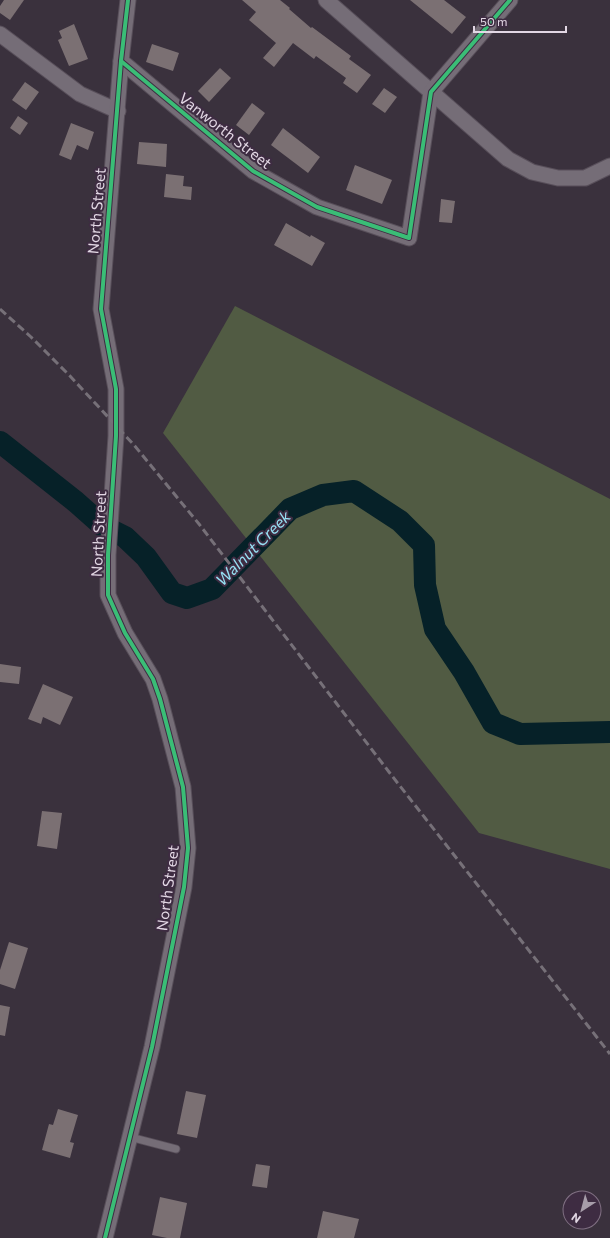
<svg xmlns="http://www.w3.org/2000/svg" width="610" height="1238" font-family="Commissioner,sans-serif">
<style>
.forest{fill:#515b43}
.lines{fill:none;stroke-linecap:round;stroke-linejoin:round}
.river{stroke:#062128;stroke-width:22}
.building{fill:#7b7073}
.service-casing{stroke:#584f5a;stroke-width:9}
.minor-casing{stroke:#584f5a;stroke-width:17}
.service{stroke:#756d77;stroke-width:7}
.minor{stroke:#756d77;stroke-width:15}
.rail{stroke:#767078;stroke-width:3;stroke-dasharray:8 4;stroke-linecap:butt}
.cycleway-casing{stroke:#3e2c42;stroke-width:6}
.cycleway{stroke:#3abd76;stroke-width:4}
.labels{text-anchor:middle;stroke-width:4;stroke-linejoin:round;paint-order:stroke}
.street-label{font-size:15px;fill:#e2d7e4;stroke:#3e2c42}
.water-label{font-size:16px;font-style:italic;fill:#96e0f3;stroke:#3e2c42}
</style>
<rect width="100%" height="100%" fill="#3a313d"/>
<path class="forest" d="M 235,306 L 610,499 L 610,869 L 479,833 L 163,433 Z"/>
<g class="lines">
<path class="river" d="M 0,442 L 76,502 L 103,526 L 125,537 L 146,557 L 172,593 L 187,598 L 212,589 L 290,509 L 323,495 L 354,491 L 400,521 L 424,545 L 425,585 L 435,629 L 464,672 L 493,723 L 520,734 L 610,732"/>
</g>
<g class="building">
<path d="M 4,0 L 24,0 L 10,20 L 0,13 L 0,6 Z"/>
<path d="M 242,0 L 280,0 L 290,8 L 289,9 L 311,28 L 312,27 L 351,56 L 349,59 L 371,75 L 357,93 L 343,83 L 346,78 L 316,56 L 314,59 L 293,43 L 274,67 L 263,58 L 276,43 L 249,20 L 256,12 Z"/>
<path d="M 410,0 L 444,0 L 466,17 L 452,34 Z"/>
<path d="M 74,24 L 88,59 L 69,66 L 58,40 L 62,38 L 59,31 Z"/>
<path d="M 152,44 L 179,53 L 173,71 L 146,62 Z"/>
<path d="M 220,68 L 231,78 L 209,102 L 198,91 Z"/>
<path d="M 25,82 L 39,92 L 26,110 L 12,100 Z"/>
<path d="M 384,88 L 397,97 L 385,113 L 372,104 Z"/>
<path d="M 252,103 L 265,113 L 249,135 L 236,125 Z"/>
<path d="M 18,116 L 28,123 L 20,135 L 10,128 Z"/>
<path d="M 71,123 L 94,132 L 88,150 L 77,145 L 71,160 L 59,155 Z"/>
<path d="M 283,128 L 320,157 L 308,173 L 271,145 Z"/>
<path d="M 139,142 L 167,144 L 166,167 L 137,164 Z"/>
<path d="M 355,165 L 392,180 L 382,204 L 346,190 Z"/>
<path d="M 166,174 L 184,176 L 183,186 L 192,187 L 191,200 L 164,197 Z"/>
<path d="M 441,199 L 455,201 L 452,223 L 439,222 Z"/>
<path d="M 286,223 L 310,237 L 311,235 L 325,243 L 312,266 L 274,245 Z"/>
<path d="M 0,664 L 21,667 L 19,684 L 0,682 Z"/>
<path d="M 43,684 L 73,697 L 60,725 L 43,717 L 41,724 L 28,719 Z"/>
<path d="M 42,811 L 62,813 L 57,849 L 37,846 Z"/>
<path d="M 9,942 L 28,948 L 15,989 L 0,984 L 0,970 Z"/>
<path d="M 0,1005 L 10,1007 L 5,1036 L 0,1035 Z"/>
<path d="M 186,1091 L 206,1095 L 197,1138 L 177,1134 Z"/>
<path d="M 58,1109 L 78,1115 L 70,1142 L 74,1143 L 70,1158 L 42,1150 L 49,1124 L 53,1125 Z"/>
<path d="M 256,1164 L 270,1166 L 267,1188 L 252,1186 Z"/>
<path d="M 160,1197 L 187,1203 L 180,1238 L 167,1238 L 152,1235 Z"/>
<path d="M 323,1211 L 359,1219 L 354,1238 L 317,1238 Z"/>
</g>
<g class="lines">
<g class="service-casing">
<path id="service" d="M 130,1137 L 176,1149"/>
</g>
<g class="minor-casing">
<g id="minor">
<path d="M 326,0 L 508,159 L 532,172 L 558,178 L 585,178 L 610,166"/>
<path d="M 0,34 L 80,94 L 118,111"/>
<path d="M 121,61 L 253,171 L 317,207 L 409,238 L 431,92 L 510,0"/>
<path d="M 105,1238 L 152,1047 L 184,887 L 188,848 L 183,787 L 160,699 L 153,679 L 125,633 L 108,595 L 108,555 L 116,436 L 116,389 L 101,309 L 121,61 L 128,0"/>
</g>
</g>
<use href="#service" class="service"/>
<use href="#minor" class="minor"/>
<path class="rail" d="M 0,309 L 31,337 L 70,376 L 134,445 L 199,524 L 389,772 L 610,1054"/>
<g class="cycleway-casing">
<g id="cycleway">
<path d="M 121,61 L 253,171 L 317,207 L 409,238 L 431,92 L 510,0"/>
<path d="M 105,1238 L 152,1047 L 184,887 L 188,848 L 183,787 L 160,699 L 153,679 L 125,633 L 108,595 L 108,555 L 116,436 L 116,389 L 101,309 L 121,61 L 128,0"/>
</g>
</g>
<use href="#cycleway" class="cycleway"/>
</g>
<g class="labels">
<g class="street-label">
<text transform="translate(225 131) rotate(38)" y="5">Vanworth Street</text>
<text transform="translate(97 211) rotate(-85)" y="5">North Street</text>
<text transform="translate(99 534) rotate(-87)" y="5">North Street</text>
<text transform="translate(168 888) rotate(-82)" y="5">North Street</text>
</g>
<g class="water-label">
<text transform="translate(253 548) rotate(-45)" y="6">Walnut Creek</text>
</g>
</g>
<g transform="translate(582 1210) rotate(216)"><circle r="19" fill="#3e2c42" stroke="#807083"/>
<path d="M0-3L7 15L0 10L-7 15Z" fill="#a79daa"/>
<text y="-6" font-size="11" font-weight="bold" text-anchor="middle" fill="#e2d7e4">N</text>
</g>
<path d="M474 26v6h92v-6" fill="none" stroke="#e2d7e4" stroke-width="2"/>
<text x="480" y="26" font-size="12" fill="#e2d7e4" stroke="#3e2c42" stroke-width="3" paint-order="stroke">50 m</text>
</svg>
